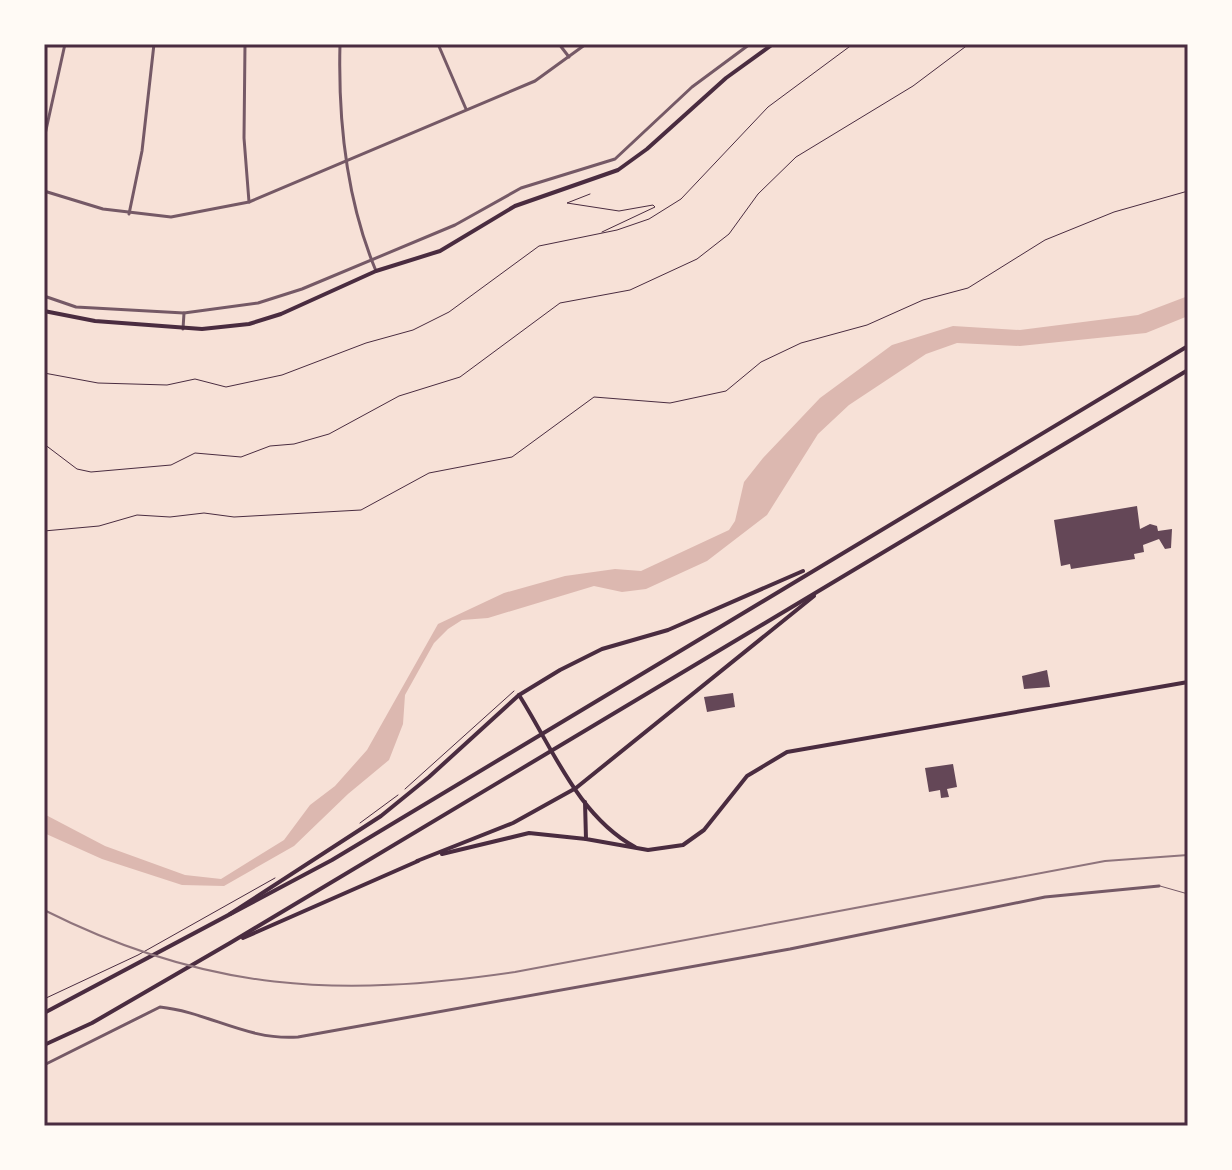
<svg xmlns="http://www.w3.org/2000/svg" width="1232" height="1170" font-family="'Playfair Display',serif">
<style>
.water{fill:#dcb8b0}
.building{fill:#644757}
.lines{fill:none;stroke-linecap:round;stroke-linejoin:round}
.path{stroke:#4a2c40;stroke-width:1}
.service{stroke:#755966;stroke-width:1}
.minor{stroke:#755966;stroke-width:3}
.secondary{stroke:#4a2c40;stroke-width:4}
.trunk{stroke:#4a2c40;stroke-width:4}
.rail{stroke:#8f747c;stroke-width:2}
.neatline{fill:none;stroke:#4a2c40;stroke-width:3}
</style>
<rect width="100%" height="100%" fill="#f7e1d7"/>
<path class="water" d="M 1188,296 L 1188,316 L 1146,333 L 1020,346 L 957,343 L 926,354 L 849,405 L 818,434 L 767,515 L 707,561 L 646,589 L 622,592 L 594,586 L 488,618 L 462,620 L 448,629 L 434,643 L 405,695 L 403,724 L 389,760 L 348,794 L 294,846 L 224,886 L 182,885 L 102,859 L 44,833 L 44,814 L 105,846 L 185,875 L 221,879 L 284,840 L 310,805 L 335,786 L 367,750 L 438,624 L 504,593 L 565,576 L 615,569 L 641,571 L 729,530 L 735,521 L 744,482 L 763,458 L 820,398 L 892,345 L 953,326 L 1020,330 L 1138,315 Z"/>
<g class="building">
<path d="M 1137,506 L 1140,529 L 1150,524 L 1157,526 L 1158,531 L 1172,529 L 1171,548 L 1165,549 L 1159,539 L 1143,545 L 1144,552 L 1134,554 L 1135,559 L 1071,569 L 1070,564 L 1061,566 L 1054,520 Z"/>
<path d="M 1047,670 L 1050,687 L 1024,689 L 1022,676 Z"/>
<path d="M 733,693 L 735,707 L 707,712 L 704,697 Z"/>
<path d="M 953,764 L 957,787 L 947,789 L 949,797 L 941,798 L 940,790 L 929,792 L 925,768 Z"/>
</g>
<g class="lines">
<g class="path">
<path d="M 590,194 L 567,203 L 619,211 L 653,205 L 655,207 L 602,232"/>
<path d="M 44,373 L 98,383 L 167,385 L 195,379 L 226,387 L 282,375 L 366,343 L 413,330 L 449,312 L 539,246 L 617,230 L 649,219 L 681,199 L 768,107 L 853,44"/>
<path d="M 44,444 L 77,469 L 91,472 L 171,465 L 195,453 L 241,457 L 270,446 L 294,444 L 329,434 L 399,396 L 460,377 L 560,303 L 630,290 L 697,259 L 729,234 L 758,194 L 796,157 L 913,86 L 969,44"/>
<path d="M 44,531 L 99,526 L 137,515 L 170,517 L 204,513 L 234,517 L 361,510 L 429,473 L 512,457 L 594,397 L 670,403 L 726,391 L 761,362 L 801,343 L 867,325 L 923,300 L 968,288 L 1045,240 L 1114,212 L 1188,191"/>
<path d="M 405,789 L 514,691"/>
<path d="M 360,823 L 398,795"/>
<path d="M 44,999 L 138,955 L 275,878"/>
</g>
<path class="service" d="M 1160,886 L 1188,894"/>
<g class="minor">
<path d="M 245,44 L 244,138 L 249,202"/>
<path d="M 340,44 C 338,121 346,199 376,271"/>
<path d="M 438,44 L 466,109"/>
<path d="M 559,44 L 569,57"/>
<path d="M 44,139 L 65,44"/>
<path d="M 44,191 L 103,209 L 171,217 L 249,202 L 535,81 L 586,44"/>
<path d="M 129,214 L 142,151 L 154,44"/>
<path d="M 44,296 L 76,307 L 184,313 L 258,303 L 302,289 L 455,225 L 521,188 L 615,159 L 692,87 L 750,44"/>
<path d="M 183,329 L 184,313"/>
<path d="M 44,1065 L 160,1007 C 208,1012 248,1041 298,1037 L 790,949 L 1045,897 L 1159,886"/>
</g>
<g class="secondary">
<path d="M 44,311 L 95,321 L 202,329 L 249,324 L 281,314 L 376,271 L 440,251 L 515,206 L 618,170 L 647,149 L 726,78 L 773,44"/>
<path d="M 519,695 C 552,747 578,816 635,847"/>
<path d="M 585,802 L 586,839 L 648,850 L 683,845 L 704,830 L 747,776 L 787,752 L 1188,682"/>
</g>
<g class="trunk">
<path d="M 442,854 L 529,833 L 586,839"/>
<path d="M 417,861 L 513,823 L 576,788 L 814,596"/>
<path d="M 230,914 L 381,816 L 429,777 L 519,695 L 560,670 L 602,649 L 668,630 L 803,571"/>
<path d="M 243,938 L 418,861"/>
<path d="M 44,1013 L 332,860 L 1188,346"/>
<path d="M 44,1045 L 92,1023 L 230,943 L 1188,370"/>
</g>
<path class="rail" d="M 44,910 C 207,992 338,998 515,972 L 1105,861 L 1188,855"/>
</g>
<rect width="1232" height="1170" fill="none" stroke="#fffaf5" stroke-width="92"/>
<rect x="46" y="46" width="1140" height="1078" class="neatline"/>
</svg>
